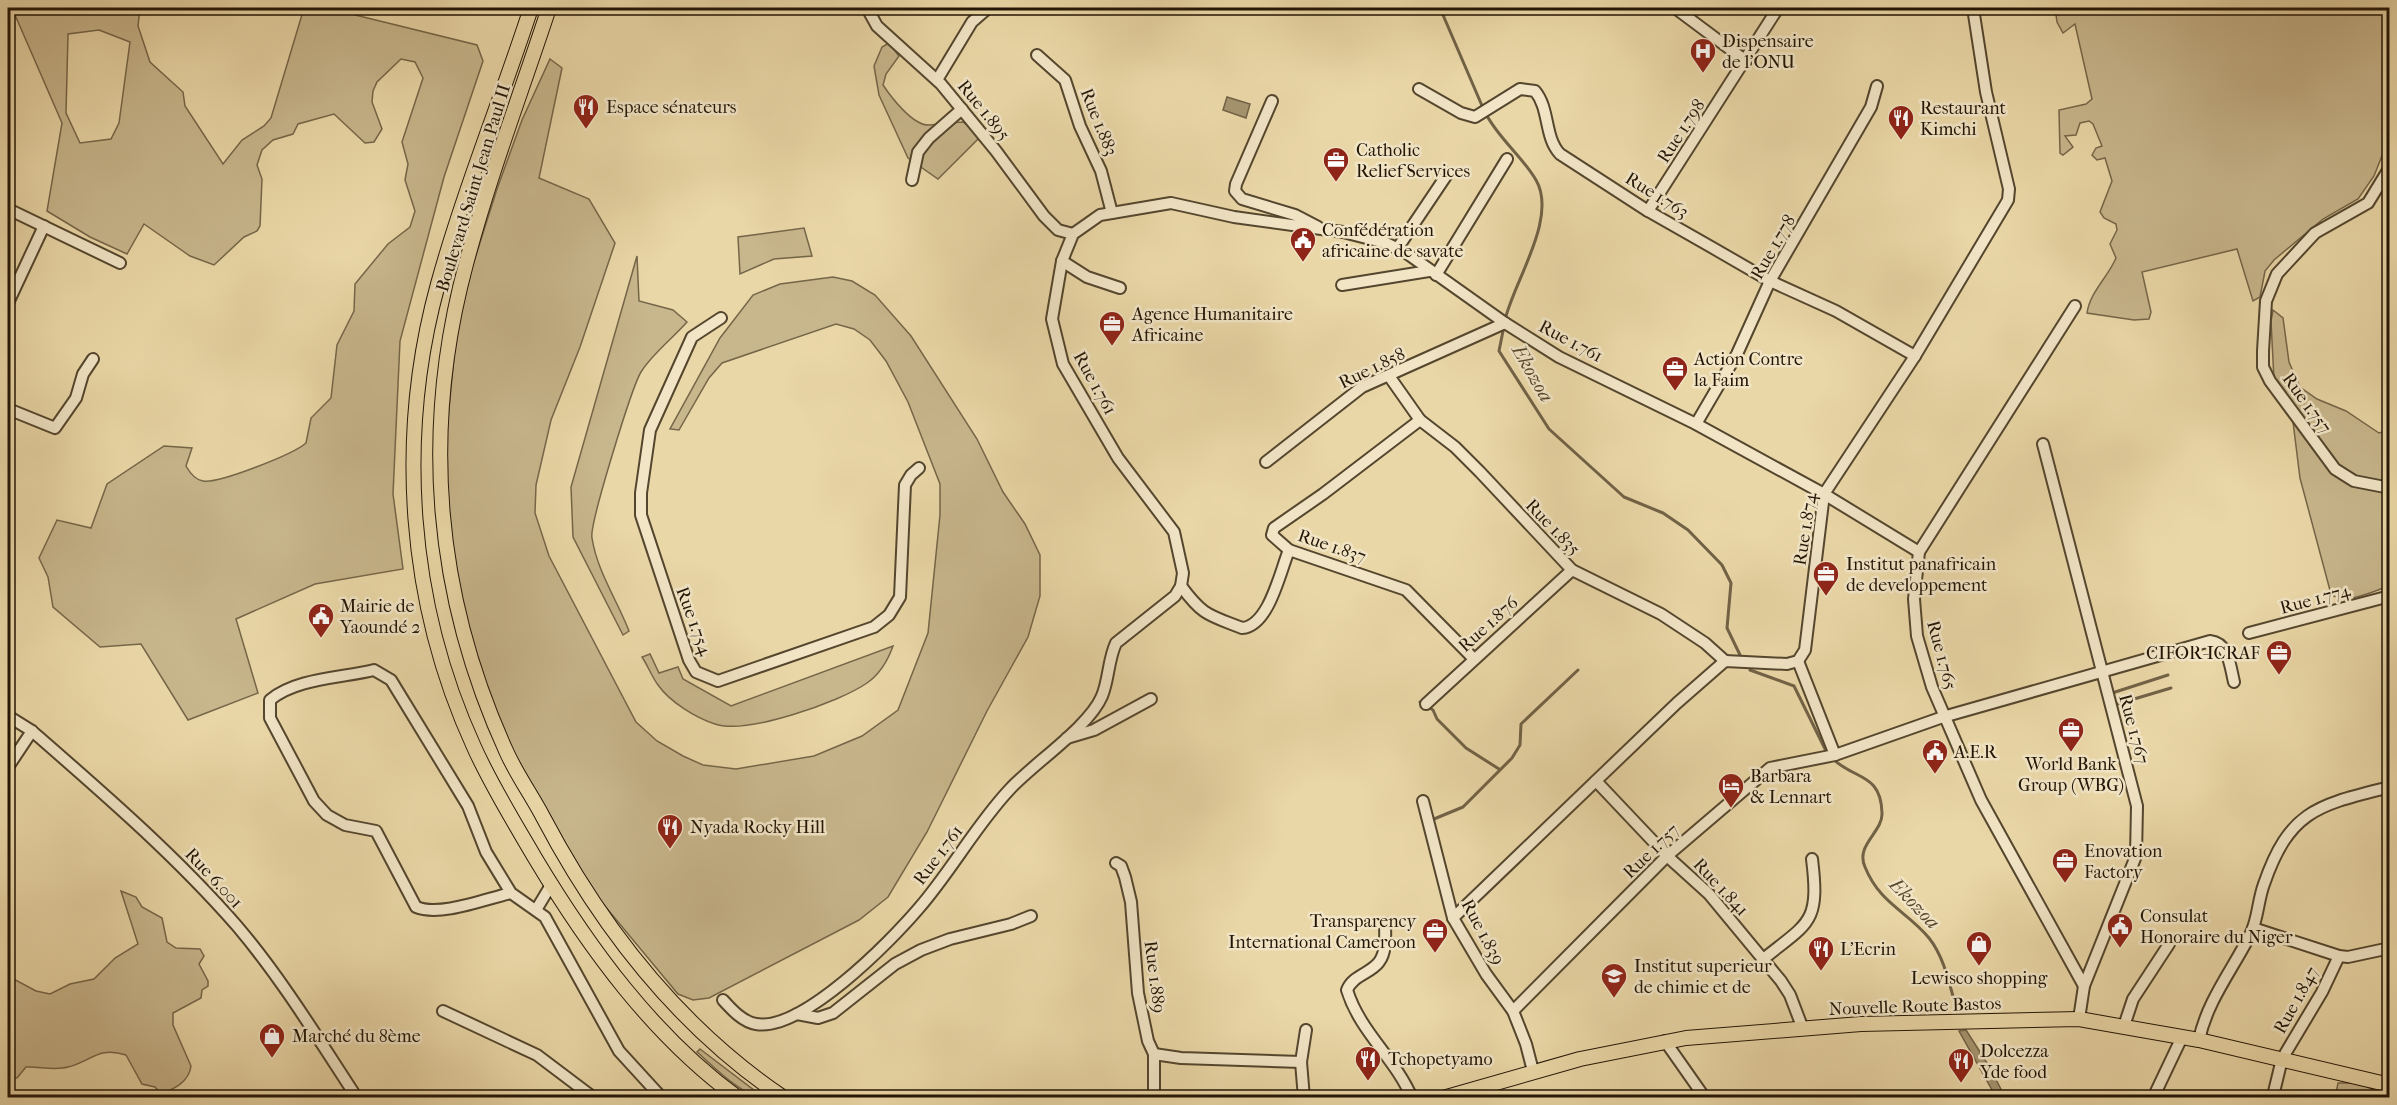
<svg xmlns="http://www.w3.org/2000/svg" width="2397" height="1105" font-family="'IM FELL French Canon',serif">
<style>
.green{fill:#c8b68c;stroke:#756649;stroke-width:1.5;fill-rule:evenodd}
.water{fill:#a69570;stroke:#716246;stroke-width:1.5}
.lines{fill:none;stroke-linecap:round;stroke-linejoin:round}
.stream{stroke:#716246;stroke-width:3}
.minor-casing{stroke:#54462e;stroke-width:14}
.major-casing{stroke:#221506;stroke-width:16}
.minor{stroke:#f1e5c6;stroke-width:10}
.major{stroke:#ead7a7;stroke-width:14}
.labels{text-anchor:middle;stroke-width:5;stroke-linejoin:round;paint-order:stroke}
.poi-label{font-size:18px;fill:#221506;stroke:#f1e5c6;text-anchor:start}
.street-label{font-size:18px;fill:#221506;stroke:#f1e5c6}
.water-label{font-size:20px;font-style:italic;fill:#574830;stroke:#f1e5c6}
</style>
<rect width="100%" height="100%" fill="#ead7a7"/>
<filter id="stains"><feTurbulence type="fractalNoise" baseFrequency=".00333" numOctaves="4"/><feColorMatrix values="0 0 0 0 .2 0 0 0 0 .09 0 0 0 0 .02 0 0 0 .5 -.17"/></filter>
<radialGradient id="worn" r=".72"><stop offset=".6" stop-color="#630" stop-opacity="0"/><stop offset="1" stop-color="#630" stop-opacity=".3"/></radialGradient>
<g class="green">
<path d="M 12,8 L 140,8 L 138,26 L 150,62 L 183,92 L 185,106 L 223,164 L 242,140 L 264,126 L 271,118 L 304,8 L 327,8 L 477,45 L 483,61 L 444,177 L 400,341 L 393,494 L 403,569 L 315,584 L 236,619 L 258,693 L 188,720 L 141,644 L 100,647 L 53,607 L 48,577 L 39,558 L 57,520 L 91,528 L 107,484 L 164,446 L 192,448 L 186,466 C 190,473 195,480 203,481 C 218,484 294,454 306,443 L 311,418 L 331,398 L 337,345 L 354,311 L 355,284 L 388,244 L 410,227 L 415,211 L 405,180 L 408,164 L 402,142 L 423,78 L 415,62 L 401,59 L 377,82 L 373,91 L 372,102 L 382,129 L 374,142 L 365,143 L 334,114 L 298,124 L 293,134 L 273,140 L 262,150 L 257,165 L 262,179 L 260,226 L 257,231 L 244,237 L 214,265 L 190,256 L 144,224 L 127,254 L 90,237 L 47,211 L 62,123 ZM 99,30 L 130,42 L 119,123 L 111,139 L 80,143 L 66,113 L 68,34 Z"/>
<path d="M 2055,8 L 2389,8 L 2389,138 L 2374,176 L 2358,199 L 2323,219 L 2274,260 L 2265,271 L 2260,297 L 2253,301 L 2237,249 L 2142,272 L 2151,312 L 2149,319 L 2134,320 L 2087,313 C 2090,292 2108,277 2116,258 L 2110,244 L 2117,230 L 2116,224 L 2104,218 L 2100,212 L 2112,181 L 2105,158 L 2097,160 L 2092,155 L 2096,148 L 2102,146 L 2093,124 L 2089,121 L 2080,123 L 2076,135 L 2065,136 L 2073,147 L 2063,155 L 2060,153 L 2059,110 L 2086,104 L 2092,99 L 2075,24 L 2063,33 L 2057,22 Z"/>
<path d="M 889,43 L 899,56 L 886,74 L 883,85 C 891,97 913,126 929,125 C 940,125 951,122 963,122 L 981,136 L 938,179 L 908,158 L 879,95 L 874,66 L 882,47 Z"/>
<path d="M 550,59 L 562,68 L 539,178 L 589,199 L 615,243 L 580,347 L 551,420 L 536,485 L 535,513 L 549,556 L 636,722 L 657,741 L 683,756 L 703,765 L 736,769 L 814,756 L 862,736 L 898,710 L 928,633 L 940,515 L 940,484 L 908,402 L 886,361 L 870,340 L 854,329 L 836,324 L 722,363 L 709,378 L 679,430 L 670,429 L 720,338 L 753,295 L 780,284 L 833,277 L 852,281 L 875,295 L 911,336 L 977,439 L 1003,492 L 1025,524 L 1040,555 L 1040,596 L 1028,637 L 987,711 L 927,832 L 888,897 L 859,920 L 709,998 L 693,1000 L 678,994 L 599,899 L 571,856 L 513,751 L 484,683 L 457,590 L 443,471 L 456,336 L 471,271 L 497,189 L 522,120 Z"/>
<path d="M 804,228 L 812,256 L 774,259 L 740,274 L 738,237 Z"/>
<path d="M 637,256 L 639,301 L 673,310 L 687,322 C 673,338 652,354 641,372 C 632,387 589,525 592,538 C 597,571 617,600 629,631 L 623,635 L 573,537 L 571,487 Z"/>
<path d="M 2273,310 L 2283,318 L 2289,362 L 2300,387 L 2317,399 L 2346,411 L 2379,433 L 2389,430 L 2389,586 C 2374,591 2344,606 2331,594 L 2300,478 L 2292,414 L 2274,380 L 2271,321 Z"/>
<path d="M 893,646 C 888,660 880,674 867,683 C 840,702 746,735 715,724 C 696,718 670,702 658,685 C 652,677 648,666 642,657 L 650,654 L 659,673 L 678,667 L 683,679 L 731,706 Z"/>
<path d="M 121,891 L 136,897 L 142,907 L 162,918 L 167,942 L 176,948 L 200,949 L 204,956 L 199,964 L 208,981 L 208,986 L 202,990 L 201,998 L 173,1013 L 173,1025 L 191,1066 C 189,1082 174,1089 161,1094 L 155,1087 L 142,1084 L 126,1055 C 98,1046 92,1061 68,1067 C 54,1071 38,1066 26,1067 L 17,1078 L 8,1078 L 8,980 L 12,978 L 36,991 L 50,994 L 70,984 L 94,979 L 115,958 L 138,944 Z"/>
<path d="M 700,1049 L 763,1097 C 744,1098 712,1065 697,1052 Z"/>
<path d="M 2338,1083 L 2360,1083 L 2389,1098 L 2335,1098 Z"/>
</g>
<g class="water">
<path d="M 1227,97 L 1250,104 L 1246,118 L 1223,110 Z"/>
<path d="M 1966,1030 L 1989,1066 L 2005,1097 L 1996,1097 L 1959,1031 Z"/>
</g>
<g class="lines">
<g class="stream">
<path d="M 1440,8 L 1483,108"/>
<path d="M 1486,114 C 1499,139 1522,156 1536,180 C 1558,218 1514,281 1505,320"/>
<path d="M 1504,326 L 1499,351 L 1549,429 L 1624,497 L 1663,513 L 1688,530 L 1722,565 L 1731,583 L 1727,628 L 1741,657"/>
<path d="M 1750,670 L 1794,686 L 1828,755"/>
<path d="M 2109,694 L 2168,675"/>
<path d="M 1420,702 L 1433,710 L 1437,719 L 1466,748 L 1499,769"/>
<path d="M 2114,705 L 2171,688"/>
<path d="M 1833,759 C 1855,780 1881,773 1882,813 C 1883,832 1855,845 1865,867 C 1880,904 1907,911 1929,938 C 1945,958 1950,987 1957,1011"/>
<path d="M 1434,819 L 1463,807 L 1512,758 L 1520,745 L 1521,724 L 1578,670"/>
</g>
<g class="minor-casing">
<g id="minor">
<path d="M 867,8 L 877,26 L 941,84 L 996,151 L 1044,216 L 1058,230 L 1073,234"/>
<path d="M 1675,8 L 1746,61"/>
<path d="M 1037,55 L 1065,80 L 1080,126 L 1101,171 L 1112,213"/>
<path d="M 937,80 L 972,22 L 988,8"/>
<path d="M 1419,89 L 1461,113 L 1475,117 L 1520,89 L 1535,91 C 1550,109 1544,137 1560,154 L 1648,211 L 1713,248 L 1770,281 L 1836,311 L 1915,356"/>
<path d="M 1272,101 L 1236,184 L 1235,191 L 1242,199 L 1295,215 L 1318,227"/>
<path d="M 2390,167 L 2368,203 L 2315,233 L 2277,274 L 2266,301 L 2263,351 L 2263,367 L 2270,381 L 2335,469 L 2354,481 L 2390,488"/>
<path d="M 912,180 L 918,152 L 929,138 L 962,109"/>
<path d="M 8,209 L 120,263"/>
<path d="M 1648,211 L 1778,8"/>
<path d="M 1397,249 L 1448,173"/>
<path d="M 1062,261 L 1087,277 L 1120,288"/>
<path d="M 1436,275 L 1507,159"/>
<path d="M 1342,285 L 1429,271"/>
<path d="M 8,303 L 44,226"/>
<path d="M 2075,306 L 1919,552 L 1914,599 L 1917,636 L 1932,687 L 1981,800 L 2084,986"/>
<path d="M 721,318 L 692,337 L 650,430 L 641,493 L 641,515 L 689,660 L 696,672 L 718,681 L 874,627 L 889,615 L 900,597 L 905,485 L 911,475 L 919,468"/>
<path d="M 1389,376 L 1420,420 L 1455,447 L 1480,472 L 1572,570 L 1661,614 L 1705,643 L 1725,661"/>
<path d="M 8,409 L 55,428 L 76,398 L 83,374 L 93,359"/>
<path d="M 1420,420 L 1323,494 L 1274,528 L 1272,535 L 1289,550 L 1406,590 L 1474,659"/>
<path d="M 1696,424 L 1737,354 L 1770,281 L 1871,107 L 1877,86"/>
<path d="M 2043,444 L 2137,806 L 2136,856 L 2084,986 L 2079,1019"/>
<path d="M 1266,462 L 1362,387 L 1505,323"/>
<path d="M 1181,586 C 1203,616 1209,615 1242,628 C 1269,626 1280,572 1289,550"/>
<path d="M 2249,633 L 2390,596"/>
<path d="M 1798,661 L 1835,755"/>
<path d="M 1426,704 L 1572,570"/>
<path d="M 8,716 L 32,731 C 103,793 175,855 237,926 C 282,979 319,1040 357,1098"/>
<path d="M 1067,738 L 1094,730 L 1151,699"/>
<path d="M 8,767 L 32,731"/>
<path d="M 1596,781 L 1667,856 L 1709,894 L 1781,981 L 1790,995 L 1803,1029"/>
<path d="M 1423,801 L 1453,918 L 1486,974 L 1513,1011 L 1526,1044 L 1533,1071"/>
<path d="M 1116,863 L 1121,866 L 1125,877 L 1131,902 L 1138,993 L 1148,1041 L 1154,1054 L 1154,1098"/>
<path d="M 511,893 C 485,899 440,917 416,907 L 376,831 L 345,825 L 327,815 L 314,801 L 270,718 L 270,700 C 296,678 342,678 374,670 L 391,680 L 468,806 L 486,852 L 511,893 L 545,917 L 619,1051 L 662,1098"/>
<path d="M 536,910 L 551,885"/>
<path d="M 1453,918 L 1677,703 L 1725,661 L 1787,664 L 1798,661 L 1805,650 L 1824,494 L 1915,356 L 2008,200 L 2009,189 L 1986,92 L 1973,8"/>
<path d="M 1385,923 C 1385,934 1387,952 1379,962 C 1370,974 1353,975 1347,990 C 1360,1032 1395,1058 1412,1098"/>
<path d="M 2253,928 L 2339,956 L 2348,957 L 2390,948"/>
<path d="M 1762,960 C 1809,922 1820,924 1812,859"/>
<path d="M 723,1000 C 732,1010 743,1022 756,1024 C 802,1032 891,941 919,908 C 952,870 976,825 1010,789 C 1034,763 1089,727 1102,696 C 1109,679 1108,660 1116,643 L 1175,596 L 1181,586 L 1183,573 L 1174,532 L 1118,458 L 1063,364 L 1052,319 L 1062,261 L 1073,234 L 1100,215 L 1171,203 L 1234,217 L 1343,232 L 1386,243 L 1405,252 L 1505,323 L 1559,357 L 1696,424 L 1824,494 L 1919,552"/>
<path d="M 443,1011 L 537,1055 L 594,1098"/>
<path d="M 1513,1011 L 1667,856 L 1770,768 L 1835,755 L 1943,717 L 2210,641 C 2229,643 2230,666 2234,682"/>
<path d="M 797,1014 L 818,1018 L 833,1013 L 895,964 L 921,950 L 950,939 L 1011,924 L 1031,916"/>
<path d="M 2124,1026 L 2133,999 L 2169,944"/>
<path d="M 2199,1040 C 2207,1001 2233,969 2251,933 C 2258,918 2258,900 2264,884 C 2290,809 2319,805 2390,787"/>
<path d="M 1665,1041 L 1705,1098"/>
<path d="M 1154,1054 L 1181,1058 L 1301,1062"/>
<path d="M 2273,1096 L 2282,1059 L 2322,992 L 2339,956"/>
<path d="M 1304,1098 L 1301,1062 L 1306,1030"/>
<path d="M 2153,1098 L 2182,1037"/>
</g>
</g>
<g class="major-casing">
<g id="major">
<path d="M 531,8 C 501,100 464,190 438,284 C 396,437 408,603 474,747 C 491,785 514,822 535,858 C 589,948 653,1036 738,1098"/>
<path d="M 549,8 C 521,93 489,177 466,264 C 421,431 435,596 507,753 C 517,775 532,796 543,817 C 601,927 680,1028 784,1098"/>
<path d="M 1443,1098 L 1580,1059 L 1686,1038 L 1861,1024 L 2079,1019 L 2199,1040 L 2390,1085"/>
</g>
</g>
<use href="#minor" class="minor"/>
<use href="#major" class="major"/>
</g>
<defs>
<g id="hospital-pin" transform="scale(1.35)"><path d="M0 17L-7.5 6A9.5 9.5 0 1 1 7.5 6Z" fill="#8f2418" stroke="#f1e5c6"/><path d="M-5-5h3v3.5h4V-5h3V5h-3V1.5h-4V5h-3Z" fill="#fff"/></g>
<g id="restaurant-pin" transform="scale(1.35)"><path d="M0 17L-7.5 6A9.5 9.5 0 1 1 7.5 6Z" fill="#8f2418" stroke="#f1e5c6"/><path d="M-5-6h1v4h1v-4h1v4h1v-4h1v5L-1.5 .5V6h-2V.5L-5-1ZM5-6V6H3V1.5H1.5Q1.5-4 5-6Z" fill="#fff"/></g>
<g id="office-pin" transform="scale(1.35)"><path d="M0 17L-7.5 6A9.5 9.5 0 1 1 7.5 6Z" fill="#8f2418" stroke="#f1e5c6"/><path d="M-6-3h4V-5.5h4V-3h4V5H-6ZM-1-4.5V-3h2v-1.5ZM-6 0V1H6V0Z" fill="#fff"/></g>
<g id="civic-pin" transform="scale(1.35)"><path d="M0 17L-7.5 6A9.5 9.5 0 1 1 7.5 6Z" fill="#8f2418" stroke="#f1e5c6"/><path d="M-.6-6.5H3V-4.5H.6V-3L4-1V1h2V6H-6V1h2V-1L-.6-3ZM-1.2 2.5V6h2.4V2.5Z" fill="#fff"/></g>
<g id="hotel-pin" transform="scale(1.35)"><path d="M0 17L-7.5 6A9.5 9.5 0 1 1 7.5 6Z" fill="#8f2418" stroke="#f1e5c6"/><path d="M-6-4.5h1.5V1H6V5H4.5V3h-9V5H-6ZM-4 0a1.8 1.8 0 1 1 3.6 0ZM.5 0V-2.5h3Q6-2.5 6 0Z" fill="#fff"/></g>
<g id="shop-pin" transform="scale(1.35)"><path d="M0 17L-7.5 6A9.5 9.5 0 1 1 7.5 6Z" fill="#8f2418" stroke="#f1e5c6"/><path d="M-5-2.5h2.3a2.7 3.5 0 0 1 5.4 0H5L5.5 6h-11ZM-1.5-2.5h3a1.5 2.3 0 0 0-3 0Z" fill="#fff"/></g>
<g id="university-pin" transform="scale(1.35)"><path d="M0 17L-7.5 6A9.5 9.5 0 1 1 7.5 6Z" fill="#8f2418" stroke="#f1e5c6"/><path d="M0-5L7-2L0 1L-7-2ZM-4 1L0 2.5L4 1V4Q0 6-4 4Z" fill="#fff"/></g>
</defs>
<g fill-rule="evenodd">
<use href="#hospital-pin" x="1703" y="51"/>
<use href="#restaurant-pin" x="586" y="107"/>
<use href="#restaurant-pin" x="1901" y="118"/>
<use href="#office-pin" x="1336" y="160"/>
<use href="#civic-pin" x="1303" y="240"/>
<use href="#office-pin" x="1112" y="324"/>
<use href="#office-pin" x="1675" y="369"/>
<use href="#office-pin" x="1826" y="574"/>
<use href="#civic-pin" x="321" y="616"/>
<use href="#office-pin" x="2279" y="653"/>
<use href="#office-pin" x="2071" y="730"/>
<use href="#civic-pin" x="1935" y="752"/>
<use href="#hotel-pin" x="1731" y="786"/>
<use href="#restaurant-pin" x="670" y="827"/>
<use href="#office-pin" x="2065" y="861"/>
<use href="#civic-pin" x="2120" y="926"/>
<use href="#office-pin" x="1435" y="931"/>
<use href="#shop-pin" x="1979" y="944"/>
<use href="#restaurant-pin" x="1821" y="949"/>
<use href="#university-pin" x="1614" y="976"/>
<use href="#shop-pin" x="272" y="1036"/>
<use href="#restaurant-pin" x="1368" y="1059"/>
<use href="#restaurant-pin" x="1961" y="1061"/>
</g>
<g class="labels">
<g class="poi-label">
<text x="1722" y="47">Dispensaire<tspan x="1722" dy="21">de l'ONU</tspan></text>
<text x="606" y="113">Espace sénateurs</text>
<text x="1920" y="114">Restaurant<tspan x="1920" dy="21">Kimchi</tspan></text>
<text x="1356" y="156">Catholic<tspan x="1356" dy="21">Relief Services</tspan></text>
<text x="1322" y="236">Confédération<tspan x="1322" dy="21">africaine de savate</tspan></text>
<text x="1132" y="320">Agence Humanitaire<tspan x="1132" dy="21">Africaine</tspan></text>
<text x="1694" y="365">Action Contre<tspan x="1694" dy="21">la Faim</tspan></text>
<text x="1846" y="570">Institut panafricain<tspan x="1846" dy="21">de developpement</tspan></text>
<text x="340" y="612">Mairie de<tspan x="340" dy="21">Yaoundé 2</tspan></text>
<text x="2260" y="659" text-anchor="end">CIFOR-ICRAF</text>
<text x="1954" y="758">A.E.R</text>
<text x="2071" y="770" text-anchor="middle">World Bank<tspan x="2071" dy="21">Group (WBG)</tspan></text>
<text x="1750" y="782">Barbara<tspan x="1750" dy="21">&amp; Lennart</tspan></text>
<text x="690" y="833">Nyada Rocky Hill</text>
<text x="2084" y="857">Enovation<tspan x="2084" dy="21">Factory</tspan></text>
<text x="2140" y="922">Consulat<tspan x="2140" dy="21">Honoraire du Niger</tspan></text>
<text x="1416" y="927" text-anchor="end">Transparency<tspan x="1416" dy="21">International Cameroon</tspan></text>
<text x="1840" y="955">L’Ecrin</text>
<text x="1634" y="972">Institut superieur<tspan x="1634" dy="21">de chimie et de</tspan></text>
<text x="1979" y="984" text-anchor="middle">Lewisco shopping</text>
<text x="292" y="1042">Marché du 8ème</text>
<text x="1980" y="1057">Dolcezza<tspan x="1980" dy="21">Yde food</tspan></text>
<text x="1388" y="1065">Tchopetyamo</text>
</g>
<g class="street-label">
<text transform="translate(984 110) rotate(51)" y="6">Rue 1.895</text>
<text transform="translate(1099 122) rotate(68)" y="6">Rue 1.883</text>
<text transform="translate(1681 131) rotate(-57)" y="6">Rue 1.798</text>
<text transform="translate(473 188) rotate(-73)" y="6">Boulevard Saint Jean Paul II</text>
<text transform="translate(1657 195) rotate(32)" y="6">Rue 1.763</text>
<text transform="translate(1773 247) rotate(-60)" y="6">Rue 1.778</text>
<text transform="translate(1571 341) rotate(28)" y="6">Rue 1.761</text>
<text transform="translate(1372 368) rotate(-26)" y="6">Rue 1.858</text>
<text transform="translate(1095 383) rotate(61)" y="6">Rue 1.761</text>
<text transform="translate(2307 403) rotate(54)" y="6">Rue 1.757</text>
<text transform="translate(1553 527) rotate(46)" y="6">Rue 1.835</text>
<text transform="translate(1805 529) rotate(-81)" y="6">Rue 1.874</text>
<text transform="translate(1332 546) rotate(19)" y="6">Rue 1.837</text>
<text transform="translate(2315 599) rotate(-15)" y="6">Rue 1.774</text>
<text transform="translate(694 621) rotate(70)" y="6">Rue 1.754</text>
<text transform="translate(1488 624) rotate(-42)" y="6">Rue 1.876</text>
<text transform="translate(1942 655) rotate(75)" y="6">Rue 1.765</text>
<text transform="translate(2134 729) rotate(75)" y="6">Rue 1.767</text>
<text transform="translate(1651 851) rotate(-44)" y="6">Rue 1.757</text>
<text transform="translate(938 855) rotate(-53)" y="6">Rue 1.761</text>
<text transform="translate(214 878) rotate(47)" y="6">Rue 6.001</text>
<text transform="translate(1721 887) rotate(47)" y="6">Rue 1.841</text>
<text transform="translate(1483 932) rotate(62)" y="6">Rue 1.839</text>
<text transform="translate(1155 977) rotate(83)" y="6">Rue 1.889</text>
<text transform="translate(2296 1000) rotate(-61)" y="6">Rue 1.847</text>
<text transform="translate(1915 1006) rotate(-2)" y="6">Nouvelle Route Bastos</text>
</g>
<g class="water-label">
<text transform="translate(1533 373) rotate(60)" y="7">Ekozoa</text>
<text transform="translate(1915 903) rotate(46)" y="7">Ekozoa</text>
</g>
</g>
<rect width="2397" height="1105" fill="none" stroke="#ead7a7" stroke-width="30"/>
<rect x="9" y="9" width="2379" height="1087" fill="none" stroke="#221506" stroke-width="3"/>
<rect x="15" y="15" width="2367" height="1075" fill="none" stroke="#221506" stroke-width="1.5"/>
<rect width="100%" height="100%" filter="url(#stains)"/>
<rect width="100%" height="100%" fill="url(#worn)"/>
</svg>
